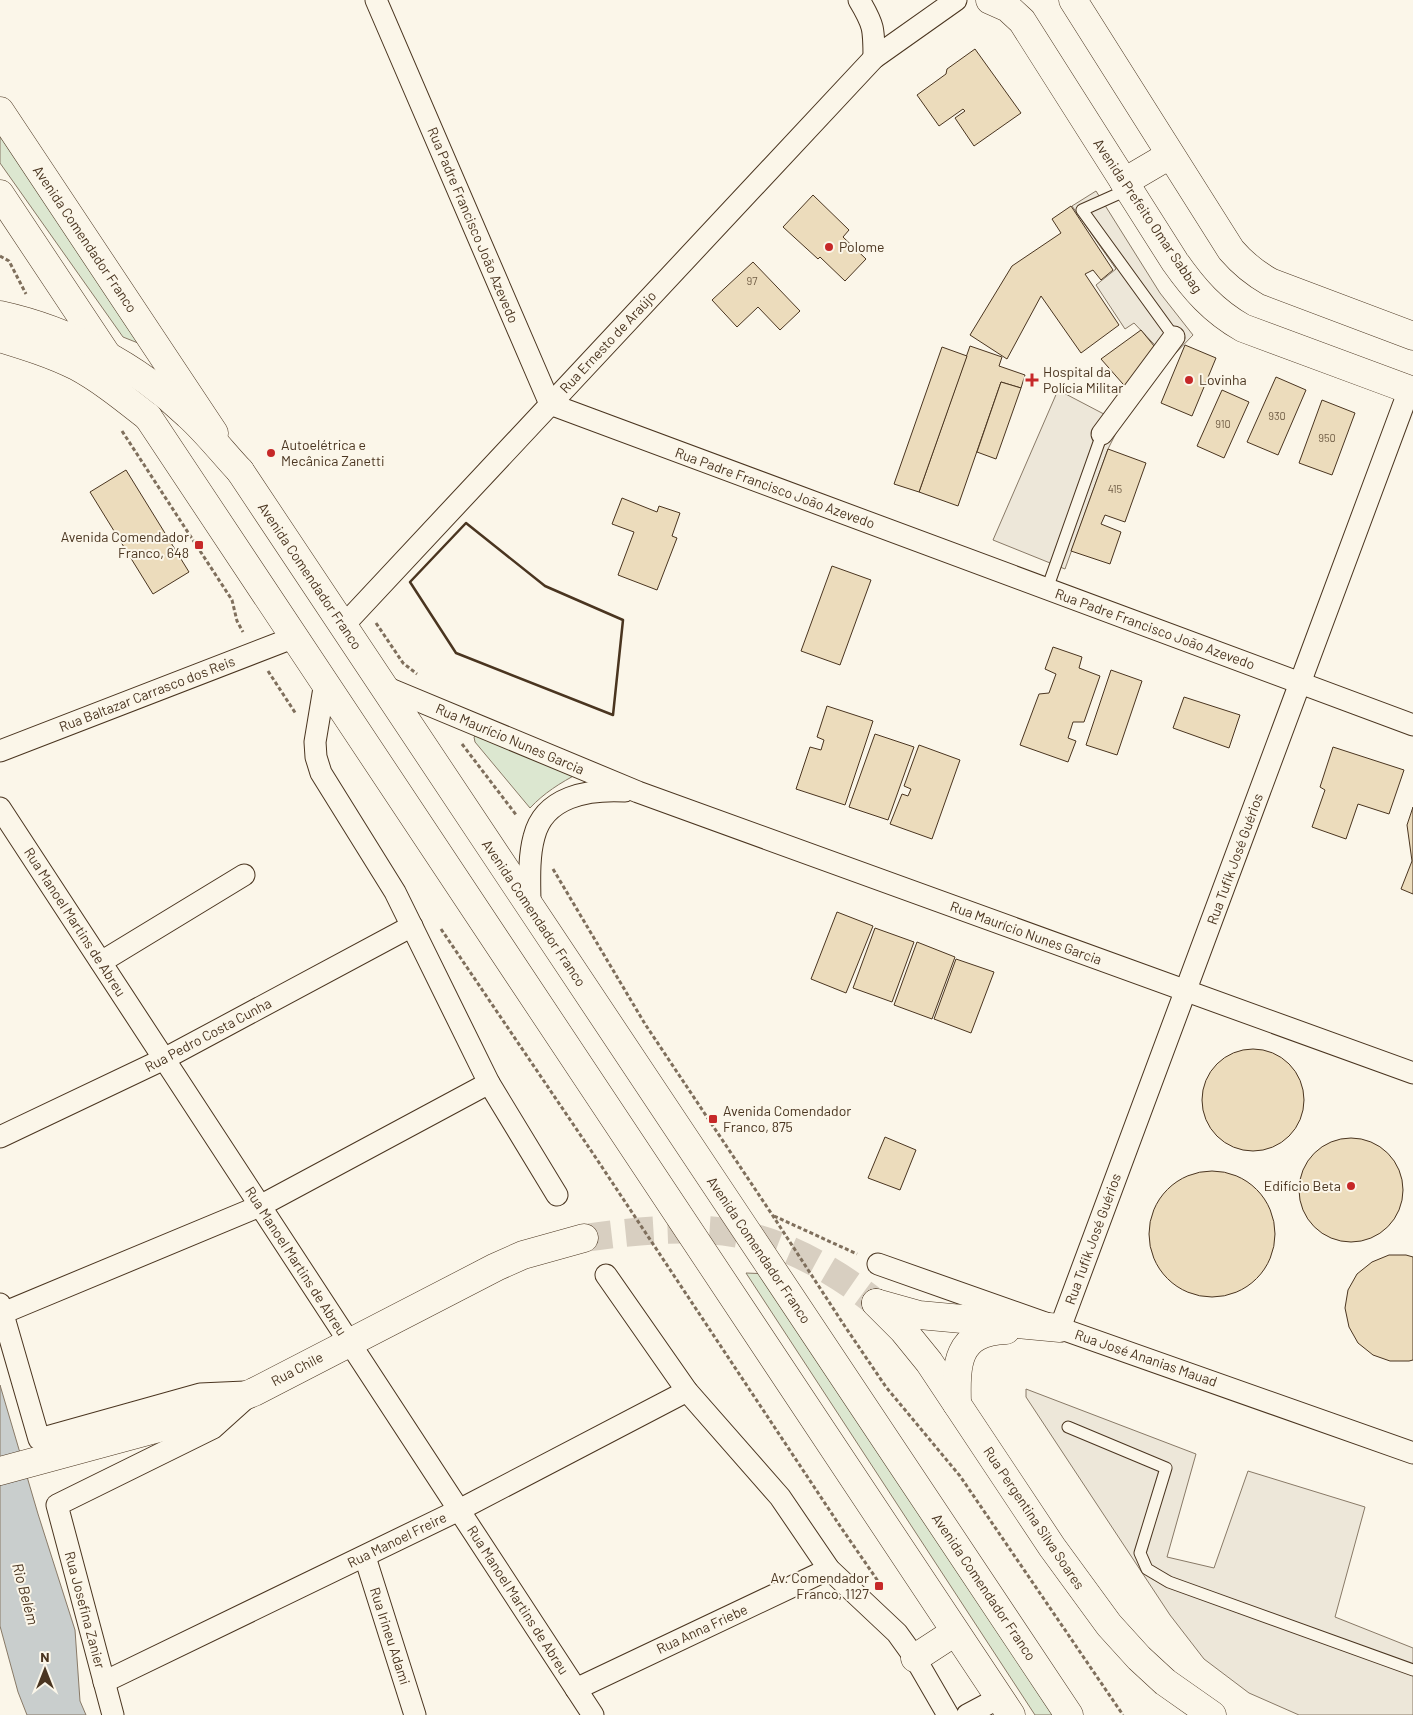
<svg xmlns="http://www.w3.org/2000/svg" width="1413" height="1715" font-family="Barlow,sans-serif">
<style>
.green{fill:#dce7d0;stroke:#887966}
.parking{fill:#ede7d9;stroke:#887966}
.water{fill:#c9cecd;stroke:#887966}
.building{fill:#ecdcbc;stroke:#4a3520}
.lines{fill:none;stroke-linecap:round;stroke-linejoin:round}
.secondary-tunnel{stroke:#d8cfc1;stroke-width:28;stroke-dasharray:28 14;stroke-linecap:butt}
.lane-casing{stroke:#4a3520;stroke-width:13}
.street-casing{stroke:#4a3520;stroke-width:23}
.secondary-casing{stroke:#4a3520;stroke-width:29}
.primary-casing{stroke:#4a3520;stroke-width:29}
.highway-casing{stroke:#4a3520;stroke-width:29}
.path{stroke:#7f6f5c;stroke-width:3;stroke-dasharray:4 2.5;stroke-linecap:butt}
.lane{stroke:#fbf6e9;stroke-width:11}
.street{stroke:#fbf6e9;stroke-width:21}
.secondary{stroke:#fbf6e9;stroke-width:28}
.primary{stroke:#fbf6e9;stroke-width:28}
.highway{stroke:#fbf6e9;stroke-width:28}
.wall{stroke:#4a3520;stroke-width:2.5}
.poi-dot{fill:#c62828;stroke:#fbf6e9;stroke-width:2}
.labels{text-anchor:middle;stroke-width:4;stroke-linejoin:round;paint-order:stroke}
.number-label{font-size:11px;fill:#725f47}
.street-label{font-size:14px;fill:#4a3520;stroke:#fbf6e9}
.poi-label{font-size:14px;fill:#4a3520;stroke:#fbf6e9;text-anchor:start}
.water-label{font-size:15px;font-style:italic;fill:#4a3520;stroke:#fbf6e9}
</style>
<rect width="100%" height="100%" fill="#fbf6e9"/>
<g class="green">
<path d="M 0,130 L 148,347 L 123,337 L 0,163 Z"/>
<path d="M 477,734 L 579,773 C 560,783 544,793 530,808 L 475,742 L 474,737 Z"/>
<path d="M 746,1273 L 770,1274 L 1061,1715 L 1035,1715 Z"/>
</g>
<g class="parking">
<path d="M 1096,191 L 1160,293 L 1193,335 L 1169,360 L 1134,323 L 1125,329 L 1096,285 L 1116,269 L 1072,206 Z"/>
<path d="M 1058,390 L 1121,423 L 1108,449 L 1065,569 L 993,540 Z"/>
<path d="M 1026,1389 L 1196,1454 L 1167,1557 L 1214,1568 L 1248,1471 L 1365,1507 L 1335,1617 L 1413,1648 L 1413,1715 L 1299,1715 L 1249,1693 L 1204,1659 L 1170,1615 L 1026,1397 Z"/>
</g>
<path class="water" d="M 0,1385 L 38,1514 L 75,1630 L 80,1701 L 86,1715 L 27,1715 L 18,1692 L 0,1626 Z"/>
<g class="building">
<path d="M 975,49 L 1021,113 L 974,146 L 955,118 L 965,111 L 963,109 L 939,126 L 917,95 L 946,74 L 947,69 Z"/>
<path d="M 813,195 L 849,230 L 843,237 L 866,259 L 845,281 L 820,257 L 818,259 L 783,227 Z"/>
<path d="M 1071,206 L 1113,270 L 1101,280 L 1093,270 L 1085,274 L 1119,325 L 1081,353 L 1041,296 L 1007,359 L 970,335 L 1012,266 L 1061,233 L 1052,219 Z"/>
<path d="M 753,262 L 800,311 L 780,330 L 758,307 L 737,327 L 712,300 Z"/>
<path d="M 1141,330 L 1159,352 L 1130,392 L 1101,359 Z"/>
<path d="M 1185,345 L 1216,358 L 1192,416 L 1161,403 Z"/>
<path d="M 970,346 L 1002,357 L 999,366 L 1025,375 L 1021,388 L 1001,382 L 958,506 L 919,492 Z"/>
<path d="M 942,347 L 967,356 L 919,492 L 894,484 Z"/>
<path d="M 1276,377 L 1306,390 L 1278,455 L 1247,442 Z"/>
<path d="M 1001,382 L 1021,388 L 996,459 L 977,452 Z"/>
<path d="M 1222,390 L 1249,402 L 1224,458 L 1197,446 Z"/>
<path d="M 1322,400 L 1355,413 L 1332,475 L 1299,463 Z"/>
<path d="M 1108,449 L 1146,463 L 1125,522 L 1105,515 L 1101,524 L 1121,532 L 1110,564 L 1071,551 Z"/>
<path d="M 126,470 L 189,572 L 153,594 L 90,492 Z"/>
<path d="M 622,498 L 657,512 L 659,506 L 680,513 L 672,536 L 677,538 L 657,590 L 618,575 L 634,532 L 612,524 Z"/>
<path d="M 832,566 L 871,580 L 840,665 L 801,651 Z"/>
<path d="M 1053,647 L 1082,657 L 1079,668 L 1100,676 L 1084,722 L 1073,722 L 1068,738 L 1076,741 L 1068,762 L 1020,745 L 1039,694 L 1049,693 L 1056,674 L 1045,669 Z"/>
<path d="M 1111,670 L 1142,681 L 1117,755 L 1086,745 Z"/>
<path d="M 1184,697 L 1240,715 L 1229,748 L 1173,728 Z"/>
<path d="M 827,706 L 873,721 L 845,805 L 796,789 L 810,747 L 821,750 L 824,740 L 817,737 Z"/>
<path d="M 875,734 L 914,747 L 888,820 L 849,807 Z"/>
<path d="M 919,745 L 960,760 L 932,839 L 890,824 L 902,794 L 908,796 L 911,789 L 904,786 Z"/>
<path d="M 1333,747 L 1404,770 L 1389,814 L 1358,804 L 1346,839 L 1312,827 L 1325,790 L 1320,787 Z"/>
<path d="M 1413,807 L 1413,894 L 1401,889 L 1412,861 L 1407,825 Z"/>
<path d="M 837,912 L 873,926 L 846,993 L 811,979 Z"/>
<path d="M 875,928 L 914,942 L 892,1002 L 853,988 Z"/>
<path d="M 917,942 L 955,957 L 932,1019 L 894,1005 Z"/>
<path d="M 956,959 L 994,972 L 971,1033 L 934,1019 Z"/>
<circle cx="1253" cy="1100" r="51"/>
<path d="M 885,1137 L 916,1150 L 900,1190 L 868,1178 Z"/>
<circle cx="1351" cy="1190" r="52"/>
<circle cx="1212" cy="1234" r="63"/>
<path d="M 1389,1255 L 1406,1255 L 1413,1257 L 1413,1360 L 1409,1361 L 1390,1361 L 1373,1355 L 1358,1343 L 1349,1327 L 1345,1308 L 1348,1290 L 1357,1274 L 1372,1262 Z"/>
</g>
<g class="lines">
<path class="secondary-tunnel" d="M 584,1238 C 633,1231 699,1224 748,1236 C 795,1248 838,1273 876,1303"/>
<g class="lane-casing">
<g id="lane">
<path d="M 1129,189 L 1082,210 L 1174,337"/>
<path d="M 1047,589 L 1102,434"/>
<path d="M 1068,1427 L 1166,1468 L 1140,1553 L 1147,1569 L 1169,1582 L 1413,1670"/>
</g>
</g>
<g class="street-casing">
<g id="street">
<path d="M 376,0 L 550,404 L 1413,725"/>
<path d="M 859,0 C 874,25 874,29 874,58"/>
<path d="M 1102,434 L 1174,337"/>
<path d="M 343,626 L 874,58 L 956,0"/>
<path d="M 325,682 L 315,742 L 316,757 L 321,773 L 395,892 L 489,1083 L 557,1195"/>
<path d="M 383,686 L 638,792 L 1413,1073"/>
<path d="M 0,751 L 295,637"/>
<path d="M 0,808 L 593,1715"/>
<path d="M 530,907 C 530,885 528,859 534,837 C 544,796 589,789 625,791"/>
<path d="M 101,962 L 244,875"/>
<path d="M 0,1137 L 164,1059 L 412,926"/>
<path d="M 878,1264 L 1413,1453"/>
<path d="M 606,1275 L 687,1391 L 780,1497 L 829,1569 L 897,1633 L 915,1658 L 948,1715"/>
<path d="M 0,1304 L 39,1439 L 200,1394 L 245,1392"/>
<path d="M 3,1313 L 260,1206 L 489,1083"/>
<path d="M 1060,1328 L 1409,390"/>
<path d="M 365,1557 L 415,1715"/>
<path d="M 104,1682 L 459,1510 L 687,1391"/>
<path d="M 576,1689 L 829,1569"/>
<path d="M 113,1715 L 57,1505 L 213,1428 L 243,1401"/>
<path d="M 967,1715 L 999,1698"/>
</g>
</g>
<g class="secondary-casing">
<g id="secondary">
<path d="M 0,111 L 214,433"/>
<path d="M 0,194 L 113,364"/>
<path d="M 876,1303 L 903,1330 L 929,1362 L 1052,1547 L 1109,1625 L 1139,1658 L 1165,1682 L 1212,1715"/>
<path d="M 876,1303 L 919,1315 L 1060,1328"/>
<path d="M 957,1404 C 956,1364 956,1332 1006,1330"/>
<path d="M 0,1471 L 170,1425 L 209,1411 L 254,1392 L 496,1267 L 523,1255 L 584,1238"/>
</g>
</g>
<g class="primary-casing">
<g id="primary">
<path d="M 990,0 L 1008,8 L 1022,21 L 1175,262 C 1194,289 1213,311 1243,328 L 1413,391"/>
<path d="M 1073,0 L 1231,250 C 1243,264 1254,273 1270,282 L 1413,336"/>
<path d="M 1124,182 L 1170,155"/>
<path d="M 0,315 C 69,330 137,366 188,415 C 207,432 223,453 240,471"/>
<path d="M 0,338 C 26,346 52,354 76,366 C 102,380 125,399 148,417"/>
</g>
</g>
<g class="highway-casing">
<g id="highway">
<path d="M 148,417 L 1011,1715"/>
<path d="M 240,471 L 1069,1715"/>
<path d="M 915,1658 L 955,1632"/>
</g>
</g>
<g class="path">
<path d="M 0,256 L 9,261 L 26,294"/>
<path d="M 122,431 L 232,600 L 237,621 L 243,632"/>
<path d="M 376,623 L 403,663 L 417,674"/>
<path d="M 268,671 L 296,714"/>
<path d="M 462,744 L 517,816"/>
<path d="M 553,869 L 645,1024 L 773,1216 L 844,1325 L 886,1387 L 960,1476 L 1123,1715"/>
<path d="M 441,929 L 596,1158 L 840,1526 L 880,1584"/>
<path d="M 774,1216 L 857,1254"/>
</g>
<use href="#lane" class="lane"/>
<use href="#street" class="street"/>
<use href="#secondary" class="secondary"/>
<use href="#primary" class="primary"/>
<use href="#highway" class="highway"/>
<path class="wall" d="M 466,523 L 545,586 L 623,620 L 613,715 L 456,653 L 410,582 Z"/>
</g>
<g class="poi-dot">
<circle cx="829" cy="247" r="5"/>
<path d="M1029.5 372.5h5v5h5v5h-5v5h-5v-5h-5v-5h5z"/>
<circle cx="1189" cy="380" r="5"/>
<circle cx="271" cy="453" r="5"/>
<rect x="194" y="540" width="10" height="10" rx="2.5"/>
<rect x="708" y="1114" width="10" height="10" rx="2.5"/>
<circle cx="1351" cy="1186" r="5"/>
<rect x="874" y="1581" width="10" height="10" rx="2.5"/>
</g>
<g class="labels">
<g class="number-label">
<text x="752" y="285">97</text>
<text x="1277" y="420">930</text>
<text x="1223" y="428">910</text>
<text x="1327" y="442">950</text>
<text x="1115" y="493">415</text>
</g>
<g class="street-label">
<text transform="translate(1148 216) rotate(56)" y="5">Avenida Prefeito Omar Sabbag</text>
<text transform="translate(473 225) rotate(67)" y="5">Rua Padre Francisco João Azevedo</text>
<text transform="translate(85 239) rotate(56)" y="5">Avenida Comendador Franco</text>
<text transform="translate(608 342) rotate(-47)" y="5">Rua Ernesto de Araújo</text>
<text transform="translate(775 488) rotate(20)" y="5">Rua Padre Francisco João Azevedo</text>
<text transform="translate(310 576) rotate(56)" y="5">Avenida Comendador Franco</text>
<text transform="translate(1155 629) rotate(20)" y="5">Rua Padre Francisco João Azevedo</text>
<text transform="translate(147 694) rotate(-21)" y="5">Rua Baltazar Carrasco dos Reis</text>
<text transform="translate(510 739) rotate(23)" y="5">Rua Maurício Nunes Garcia</text>
<text transform="translate(1235 859) rotate(-70)" y="5">Rua Tufik José Guérios</text>
<text transform="translate(534 913) rotate(56)" y="5">Avenida Comendador Franco</text>
<text transform="translate(75 922) rotate(57)" y="5">Rua Manoel Martins de Abreu</text>
<text transform="translate(1026 933) rotate(20)" y="5">Rua Maurício Nunes Garcia</text>
<text transform="translate(208 1035) rotate(-28)" y="5">Rua Pedro Costa Cunha</text>
<text transform="translate(1093 1239) rotate(-70)" y="5">Rua Tufik José Guérios</text>
<text transform="translate(759 1250) rotate(56)" y="5">Avenida Comendador Franco</text>
<text transform="translate(296 1261) rotate(57)" y="5">Rua Manoel Martins de Abreu</text>
<text transform="translate(1146 1358) rotate(19)" y="5">Rua José Ananias Mauad</text>
<text transform="translate(297 1369) rotate(-28)" y="5">Rua Chile</text>
<text transform="translate(1034 1518) rotate(56)" y="5">Rua Pergentina Silva Soares</text>
<text transform="translate(397 1540) rotate(-26)" y="5">Rua Manoel Freire</text>
<text transform="translate(984 1587) rotate(56)" y="5">Avenida Comendador Franco</text>
<text transform="translate(518 1600) rotate(57)" y="5">Rua Manoel Martins de Abreu</text>
<text transform="translate(85 1610) rotate(75)" y="5">Rua Josefina Zanier</text>
<text transform="translate(702 1629) rotate(-25)" y="5">Rua Anna Friebe</text>
<text transform="translate(390 1636) rotate(72)" y="5">Rua Irineu Adami</text>
</g>
<g class="poi-label">
<text x="839" y="252">Polome</text>
<text x="1043" y="377">Hospital da<tspan x="1043" dy="16">Polícia Militar</tspan></text>
<text x="1199" y="385">Lovinha</text>
<text x="281" y="450">Autoelétrica e<tspan x="281" dy="16">Mecânica Zanetti</tspan></text>
<text x="189" y="542" text-anchor="end">Avenida Comendador<tspan x="189" dy="16">Franco, 648</tspan></text>
<text x="723" y="1116">Avenida Comendador<tspan x="723" dy="16">Franco, 875</tspan></text>
<text x="1341" y="1191" text-anchor="end">Edifício Beta</text>
<text x="869" y="1583" text-anchor="end">Av. Comendador<tspan x="869" dy="16">Franco, 1127</tspan></text>
</g>
<g class="water-label">
<text transform="translate(25 1594) rotate(75)" y="5">Rio Belém</text>
</g>
</g>
<g transform="translate(45 1670)" stroke="#fbf6e9" stroke-width="4" paint-order="stroke">
<path d="M0-4L9 19L0 12L-9 19Z" fill="#4a3520"/>
<text y="-8" font-size="14" font-weight="bold" text-anchor="middle" fill="#4a3520">N</text>
</g>
</svg>
